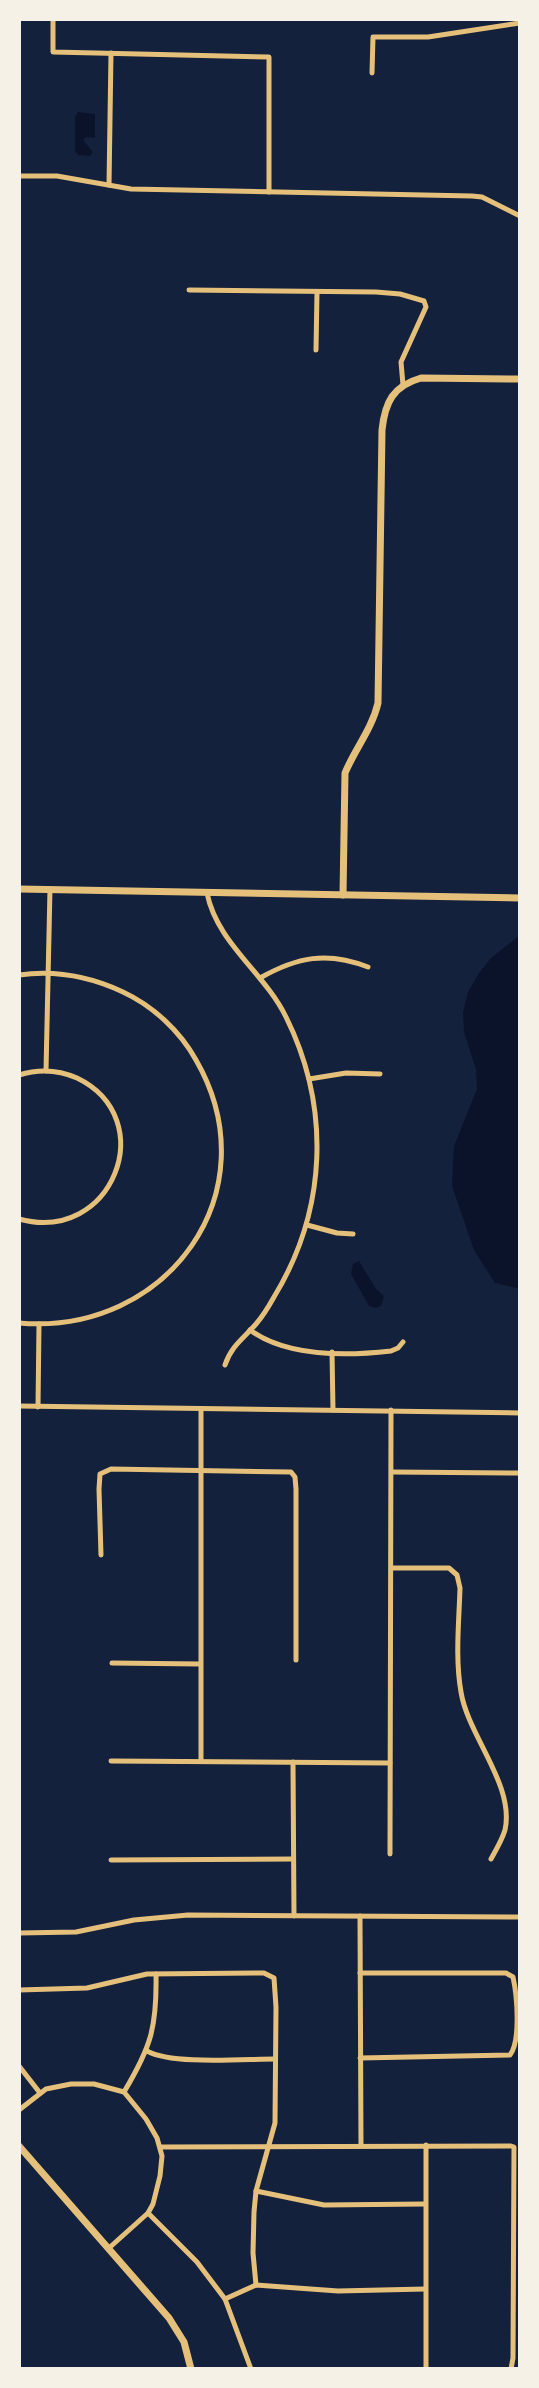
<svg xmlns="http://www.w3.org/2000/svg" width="539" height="2388" font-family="Raleway,sans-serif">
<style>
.water{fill:#0b132b}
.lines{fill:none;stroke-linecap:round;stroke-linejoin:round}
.minor{stroke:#e5c07b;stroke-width:5}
.tertiary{stroke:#e5c07b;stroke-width:7}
</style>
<rect width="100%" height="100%" fill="#14213d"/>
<g class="water">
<path d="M 78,112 L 95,114 L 95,138 L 86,137 L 83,140 L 93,152 L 90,156 L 78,155 L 75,151 L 75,117 Z"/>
<path d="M 520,935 L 520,1289 L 495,1283 L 474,1250 L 452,1186 L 454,1146 L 477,1089 L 476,1069 L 464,1032 L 463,1012 L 468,992 L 479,973 L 491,958 Z"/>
<path d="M 359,1261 L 376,1289 L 384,1296 L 381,1306 L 376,1308 L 369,1306 L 351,1274 L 353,1264 Z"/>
</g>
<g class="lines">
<g class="minor">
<path d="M 53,19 L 53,52 L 269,57 L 269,192"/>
<path d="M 372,73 L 373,37 L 428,37 L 520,23"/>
<path d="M 19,176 L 57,176 L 131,189 L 472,196 L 482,197 L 520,216"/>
<path d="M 109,185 L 111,53"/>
<path d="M 189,290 L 376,292 L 400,294 L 424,301 L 426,307 L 401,362 L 403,385"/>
<path d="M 316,350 L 317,292"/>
<path d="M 207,893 C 217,943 264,972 286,1017 C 331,1108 327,1210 274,1297 C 269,1306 263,1316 256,1324 C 244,1338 231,1346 225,1365"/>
<path d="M 19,975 C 55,970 91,977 123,992 C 153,1006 180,1031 196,1060 C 272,1192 167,1336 19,1323"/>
<path d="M 260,978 C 297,957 327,951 368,967"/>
<path d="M 46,1071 L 50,889"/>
<path d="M 19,1075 C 38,1069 59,1070 77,1078 C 162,1119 112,1245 19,1219"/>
<path d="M 309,1079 L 346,1073 L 380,1074"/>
<path d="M 307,1225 L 337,1233 L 353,1234"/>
<path d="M 250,1330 C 287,1357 347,1356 391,1351 L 398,1348 L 403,1342"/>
<path d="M 332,1352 L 333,1410"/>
<path d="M 19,1406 L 520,1413"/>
<path d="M 38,1407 L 39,1324"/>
<path d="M 201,1409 L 201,1761"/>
<path d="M 392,1472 L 520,1473"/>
<path d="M 101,1555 L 99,1489 L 100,1474 L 111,1469 L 291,1472 L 295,1477 L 296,1489 L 296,1660"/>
<path d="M 392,1568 L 449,1568 L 457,1575 L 460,1588 C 459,1622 455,1658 461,1692 C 468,1736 515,1785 505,1830 C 502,1840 496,1850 491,1859"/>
<path d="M 112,1663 L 200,1664"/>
<path d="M 111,1761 L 390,1763"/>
<path d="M 293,1762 L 294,1916"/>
<path d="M 390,1854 L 391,1410"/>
<path d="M 111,1860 L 293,1859"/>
<path d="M 360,1916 L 361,2145"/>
<path d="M 19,1933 L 76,1932 L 134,1920 L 188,1915 L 520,1917"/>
<path d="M 360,1973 L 506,1973 L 513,1977 C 517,1995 521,2041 510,2055 L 360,2058"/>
<path d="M 19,1990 L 87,1988 L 147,1974 L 264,1973 L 274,1978 L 276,2007 L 275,2123 L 256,2191 L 254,2212 L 253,2253 L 256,2285"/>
<path d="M 147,2051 C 172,2065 243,2059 275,2059"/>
<path d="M 19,2066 L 40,2093"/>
<path d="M 124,2092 C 151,2047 157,2027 156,1974"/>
<path d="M 19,2110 L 46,2089 L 71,2084 L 94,2084 L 124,2092 L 146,2119 L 157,2138 L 162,2156 L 160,2176 L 153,2204 L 148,2213 L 109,2248"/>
<path d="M 160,2147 L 511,2146 L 514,2147 L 513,2358 L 511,2369"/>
<path d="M 256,2191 L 324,2205 L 425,2204"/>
<path d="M 148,2213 L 197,2262 L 225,2299 L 251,2369"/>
<path d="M 225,2299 L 256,2285 L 338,2291 L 425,2289"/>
<path d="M 426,2369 L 426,2145"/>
</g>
<g class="tertiary">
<path d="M 19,889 L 520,898"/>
<path d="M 343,895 L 345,773 C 355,749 372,729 378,703 L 382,430 C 385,402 393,386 421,378 L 520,379"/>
<path d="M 19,2146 L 169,2318 L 184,2342 L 191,2369"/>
</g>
</g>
<rect width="539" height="2388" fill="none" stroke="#f6f1e7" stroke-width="42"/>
</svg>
